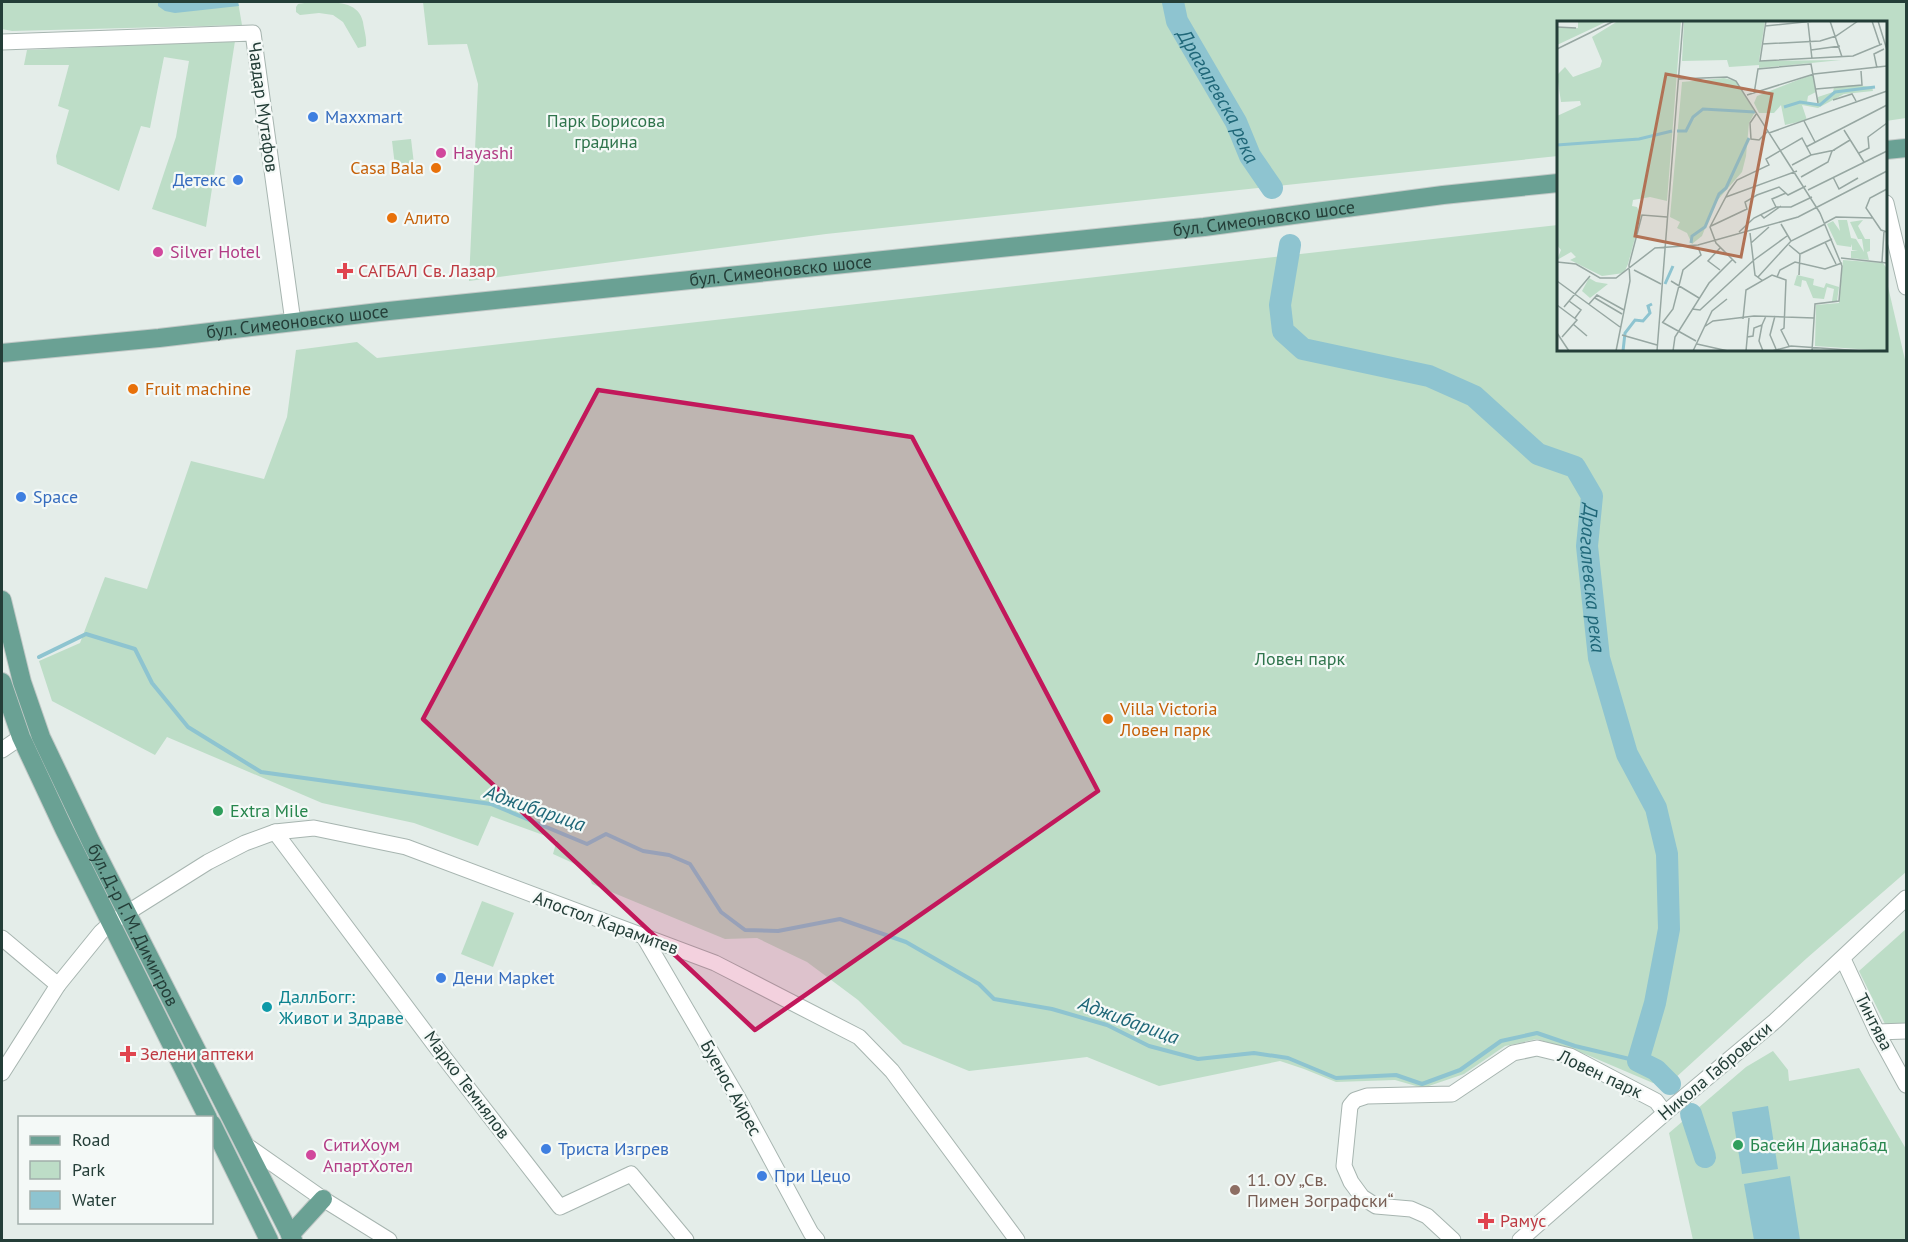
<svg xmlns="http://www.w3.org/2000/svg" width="1908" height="1242" font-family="'PT Sans',sans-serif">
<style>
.green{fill:#bdddc7}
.water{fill:#8ec4d0}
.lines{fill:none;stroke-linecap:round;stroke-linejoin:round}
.stream{stroke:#8ec4d0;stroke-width:4}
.river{stroke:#8ec4d0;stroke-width:22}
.minor-casing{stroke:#a7b5b0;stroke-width:17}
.major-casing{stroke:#c2c9c7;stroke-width:20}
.minor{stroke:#fff;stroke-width:15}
.major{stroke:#6aa194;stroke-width:18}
.marked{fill:#c2185b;fill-opacity:0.2;stroke:#c2185b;stroke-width:4.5;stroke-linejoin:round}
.shop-dot{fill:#3f7fe0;stroke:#f4f9f7;stroke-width:2}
.hotel-dot{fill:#d1479c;stroke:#f4f9f7;stroke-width:2}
.food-dot{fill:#e8710a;stroke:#f4f9f7;stroke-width:2}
.health-dot{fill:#e0444e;stroke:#f4f9f7;stroke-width:2}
.leisure-dot{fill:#2e9e5b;stroke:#f4f9f7;stroke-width:2}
.culture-dot{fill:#0f9aa8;stroke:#f4f9f7;stroke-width:2}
.education-dot{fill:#8d6e63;stroke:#f4f9f7;stroke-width:2}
.labels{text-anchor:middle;stroke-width:4.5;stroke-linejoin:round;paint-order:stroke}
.street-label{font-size:18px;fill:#243e38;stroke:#f4f9f7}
.shop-label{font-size:18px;fill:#366cbe;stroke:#f4f9f7;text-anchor:start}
.park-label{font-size:18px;fill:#2f744c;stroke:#f4f9f7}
.hotel-label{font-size:18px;fill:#b23c85;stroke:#f4f9f7;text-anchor:start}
.food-label{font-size:18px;fill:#c56008;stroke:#f4f9f7;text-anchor:start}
.health-label{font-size:18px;fill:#be3a42;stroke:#f4f9f7;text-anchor:start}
.leisure-label{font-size:18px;fill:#27864d;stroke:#f4f9f7;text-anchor:start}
.culture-label{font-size:18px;fill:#0d838f;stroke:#f4f9f7;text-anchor:start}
.education-label{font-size:18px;fill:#785e54;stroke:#f4f9f7;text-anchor:start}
.water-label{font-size:20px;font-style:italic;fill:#1f6778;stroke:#f4f9f7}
.inset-river{fill:none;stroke:#8ec4d0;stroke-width:3}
.inset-road{fill:none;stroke:#97a7a2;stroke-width:1.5}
.view{fill:#b17255;fill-opacity:0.15;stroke:#b17255;stroke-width:3}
.inset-edge{fill:none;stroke:#243e38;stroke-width:3}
</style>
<rect width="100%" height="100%" fill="#e4ede9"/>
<g class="green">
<path d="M 2,2 L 238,2 L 242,25 L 12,31 L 2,29 Z"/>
<path d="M 311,2 C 334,2 358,0 363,22 C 364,30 367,38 366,46 L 358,48 L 343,22 L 333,15 L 319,13 L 300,15 L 296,12 L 296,7 L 298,4 Z"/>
<path d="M 423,2 L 1906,2 L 1906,118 L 1886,121 L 1886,22 L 1558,22 L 1558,156 L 826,234 L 469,281 L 478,84 L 467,44 L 428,45 Z"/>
<path d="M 235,41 L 206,227 L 152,209 L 176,137 L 189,61 L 164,57 L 150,128 L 141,126 L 119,191 L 57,164 L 56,156 L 69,110 L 58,106 L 69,65 L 24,65 L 27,50 Z"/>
<path d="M 411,139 L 414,164 L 395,166 L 392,141 Z"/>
<path d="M 1558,225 L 1558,350 L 1886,350 L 1886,278 L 1906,364 L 1906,872 L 1807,958 L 1673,1080 L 1653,1083 L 1585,1054 L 1537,1039 L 1505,1046 L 1464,1074 L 1423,1088 L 1395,1080 L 1336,1082 L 1304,1069 L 1280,1061 L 1159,1086 L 1087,1057 L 969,1071 L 903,1044 L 858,1000 L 807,962 L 757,938 L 725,939 L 592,884 L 586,869 L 553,854 L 557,840 L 491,816 L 478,846 L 414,823 L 322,803 L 167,737 L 155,755 L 52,701 L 39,661 L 80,643 L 105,577 L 147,589 L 191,461 L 264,479 L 287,417 L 296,350 L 357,342 L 377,358 Z"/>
<path d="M 482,901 L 514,913 L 493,967 L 461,954 Z"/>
<path d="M 1906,929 L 1906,1024 L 1885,1024 L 1859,971 Z"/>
<path d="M 1773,1051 L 1788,1070 L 1789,1081 L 1859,1068 L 1906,1149 L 1906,1240 L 1693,1240 L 1669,1133 L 1746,1067 Z"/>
</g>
<g class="water">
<path d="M 158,2 L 238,2 L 239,6 L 175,13 L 165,11 L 158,6 Z"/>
<path d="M 1768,1106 L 1778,1169 L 1742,1174 L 1732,1112 Z"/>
<path d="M 1790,1176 L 1800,1240 L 1754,1240 L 1744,1184 Z"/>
</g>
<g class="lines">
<path class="stream" d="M 39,657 L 86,634 L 135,649 L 152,683 L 188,727 L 261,772 L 491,804 L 587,844 L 606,834 L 643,851 L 669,855 L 690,864 L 721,912 L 745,930 L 778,931 L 840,919 L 906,942 L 979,984 L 994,999 L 1052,1009 L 1107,1025 L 1149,1046 L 1198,1059 L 1254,1053 L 1288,1058 L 1336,1078 L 1396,1075 L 1422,1084 L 1460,1070 L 1501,1041 L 1537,1033 L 1575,1046 L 1638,1061"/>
<g class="river">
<path id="s1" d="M 1173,2 L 1177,21 L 1236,122 L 1250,156 L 1272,188"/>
<path id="s2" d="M 1290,245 L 1280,305 L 1283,331 L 1303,349 L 1429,376 L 1474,396 L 1538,454 L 1575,467 L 1592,496 L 1587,546 L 1599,658 L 1627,754 L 1656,808 L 1667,854 L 1669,929 L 1655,1003 L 1638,1061 L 1656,1070 L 1670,1084"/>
<path d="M 1691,1114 L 1705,1157"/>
</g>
<g class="minor-casing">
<g id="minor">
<path d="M 2,42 L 253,33 L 293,322"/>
<path d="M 1886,203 L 1906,287"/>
<path d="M 2,750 L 21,737"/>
<path d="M 275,832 L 443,1056 L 560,1207 L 631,1174 L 686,1240"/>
<path d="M 644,937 L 738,1098 L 811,1233 L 817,1240"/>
<path d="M 2,938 L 58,985"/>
<path d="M 1843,959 L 1877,1032 L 1906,1085"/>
<path d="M 1877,1032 L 1906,1031"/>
<path d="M 2,1073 L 58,985 L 101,932 L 111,923 L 208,862 L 245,843 L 275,832 L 314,828 L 406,847 L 715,963 L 859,1037 L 892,1071 L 1017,1240"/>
<path d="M 243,1143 L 323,1199 L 389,1240"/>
<path d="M 1453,1240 L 1427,1216 L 1411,1209 L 1376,1206 L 1362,1197 L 1351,1182 L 1344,1166 L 1350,1106 L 1355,1100 L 1367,1096 L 1452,1094 L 1513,1053 L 1537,1048 L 1570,1056 L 1656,1101 L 1665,1113"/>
<path d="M 1520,1240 L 1665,1113 L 1775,1021 L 1906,898"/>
</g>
</g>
<g class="major-casing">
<g id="major">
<path d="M 1886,150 L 1906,148"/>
<path id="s3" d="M 2,353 L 159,338 L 379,312 L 1204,227 L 1443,195 L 1558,183"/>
<path id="s4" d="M 2,600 L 22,682 L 41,737 L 91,842 L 293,1240"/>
<path d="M 2,682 L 21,737 L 64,829 L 208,1118"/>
<path d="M 212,1124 L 269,1240"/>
<path d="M 290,1235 L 323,1199"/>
</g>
</g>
<use href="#minor" class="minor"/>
<use href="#major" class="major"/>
</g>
<path class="marked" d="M 598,390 L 912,437 L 1098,791 L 755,1030 L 423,719 Z"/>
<g class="shop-dot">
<circle cx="313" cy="117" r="6"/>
<circle cx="238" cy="180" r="6"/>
<circle cx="21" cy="497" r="6"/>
<circle cx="441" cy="978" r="6"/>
<circle cx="546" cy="1149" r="6"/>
<circle cx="762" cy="1176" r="6"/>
</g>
<g class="hotel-dot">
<circle cx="441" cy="153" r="6"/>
<circle cx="158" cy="252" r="6"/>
<circle cx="311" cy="1155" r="6"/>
</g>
<g class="food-dot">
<circle cx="436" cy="168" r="6"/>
<circle cx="392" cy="218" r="6"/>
<circle cx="133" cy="389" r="6"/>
<circle cx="1108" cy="719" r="6"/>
</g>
<g class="health-dot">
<path d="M342 262h6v6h6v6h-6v6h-6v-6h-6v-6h6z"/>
<path d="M125 1045h6v6h6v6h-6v6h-6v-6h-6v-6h6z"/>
<path d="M1483 1212h6v6h6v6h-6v6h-6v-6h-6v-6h6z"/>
</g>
<g class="leisure-dot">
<circle cx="218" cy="811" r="6"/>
<circle cx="1738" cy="1145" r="6"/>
</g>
<circle class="culture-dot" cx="267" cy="1007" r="6"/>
<circle class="education-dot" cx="1235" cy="1190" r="6"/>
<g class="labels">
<g class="street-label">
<text transform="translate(263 107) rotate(82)" y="6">Чавдар Мутафов</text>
<text dy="6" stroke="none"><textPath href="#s3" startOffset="1269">бул. Симеоновско шосе</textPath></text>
<text dy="6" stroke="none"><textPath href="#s3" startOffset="783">бул. Симеоновско шосе</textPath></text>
<text dy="6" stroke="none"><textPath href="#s3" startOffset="297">бул. Симеоновско шосе</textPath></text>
<text transform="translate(606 923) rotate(20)" y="6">Апостол Карамитев</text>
<text dy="6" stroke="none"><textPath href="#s4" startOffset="352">бул. Д-р Г. М. Димитров</textPath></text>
<text transform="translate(1874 1022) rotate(63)" y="6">Тинтява</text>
<text transform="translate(1715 1071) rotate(-40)" y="6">Никола Габровски</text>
<text transform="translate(1600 1074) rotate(25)" y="6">Ловен парк</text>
<text transform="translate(467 1085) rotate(53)" y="6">Марко Темнялов</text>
<text transform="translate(731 1088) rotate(61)" y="6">Буенос Айрес</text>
</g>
<g class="shop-label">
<text x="325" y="123">Maxxmart</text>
<text x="226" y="186" text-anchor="end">Детекс</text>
<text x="33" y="503">Space</text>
<text x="453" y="984">Дени Mapket</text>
<text x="558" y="1155">Триста Изгрев</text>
<text x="774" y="1182">При Цецо</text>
</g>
<g class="park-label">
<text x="606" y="127">Парк Борисова<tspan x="606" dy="21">градина</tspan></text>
<text x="1300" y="665">Ловен парк</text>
</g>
<g class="hotel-label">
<text x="453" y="159">Hayashi</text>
<text x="170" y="258">Silver Hotel</text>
<text x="323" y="1151">СитиХоум<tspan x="323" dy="21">АпартХотел</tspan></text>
</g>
<g class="food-label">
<text x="424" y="174" text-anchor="end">Casa Bala</text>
<text x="404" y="224">Алито</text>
<text x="145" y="395">Fruit machine</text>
<text x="1120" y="715">Villa Victoria<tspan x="1120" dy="21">Ловен парк</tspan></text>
</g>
<g class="health-label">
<text x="358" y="277">САГБАЛ Св. Лазар</text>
<text x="140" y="1060">Зелени аптеки</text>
<text x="1500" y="1227">Рамус</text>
</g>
<g class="leisure-label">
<text x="230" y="817">Extra Mile</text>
<text x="1750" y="1151">Басейн Дианабад</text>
</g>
<g class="culture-label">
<text x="279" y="1003">ДаллБогг:<tspan x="279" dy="21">Живот и Здраве</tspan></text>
</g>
<g class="education-label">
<text x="1247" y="1186">11. ОУ „Св.<tspan x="1247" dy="21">Пимен Зографски“</tspan></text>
</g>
<g class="water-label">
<text dy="7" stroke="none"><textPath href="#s1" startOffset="105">Драгалевска река</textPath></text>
<text dy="7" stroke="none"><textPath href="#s2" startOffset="534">Драгалевска река</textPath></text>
<text transform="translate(535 808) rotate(19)" y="7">Аджибарица</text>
<text transform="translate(1129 1020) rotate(20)" y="7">Аджибарица</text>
</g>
</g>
<g transform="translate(1557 21)">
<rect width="330" height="330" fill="#e4ede9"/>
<path d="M 21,0 L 51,0 L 0,24 L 0,6 L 21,7 ZM 61,0 L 124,0 L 110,180 L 93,176 L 76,179 L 75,185 L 80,186 L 84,195 L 71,243 L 67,252 L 45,255 L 13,239 L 19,236 L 14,231 L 0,239 L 4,229 L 0,224 L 0,95 L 24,84 L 23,80 L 4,81 L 0,54 L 8,46 L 16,56 L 43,46 L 45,40 L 35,16 ZM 127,0 L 208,0 L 202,40 L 284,39 L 202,47 L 202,44 L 172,46 L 170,39 L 125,40 ZM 256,53 L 259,71 L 251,75 L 250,81 L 261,83 L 261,76 L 276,71 L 277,66 L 299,64 L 315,66 L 316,70 L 287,73 L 261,87 L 245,84 L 250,99 L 228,104 L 224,84 L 217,92 L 202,92 L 197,82 L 200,75 ZM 167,57 L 179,60 L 198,91 L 192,102 L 189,135 L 185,151 L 158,182 L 145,215 L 135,223 L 130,212 L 120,207 L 123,201 L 113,196 L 125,61 ZM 281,199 L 290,199 L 294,217 L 299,218 L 307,231 L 305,218 L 301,218 L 293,201 L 306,199 L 301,205 L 308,218 L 313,218 L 313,230 L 310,231 L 312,239 L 294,237 L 294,230 L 301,230 L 295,229 L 295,223 L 294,226 L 280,224 L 270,203 L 276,200 L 283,210 ZM 286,239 L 326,242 L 330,248 L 330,330 L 258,325 L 259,284 L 282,282 ZM 240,254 L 257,258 L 256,264 L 267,267 L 269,262 L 282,266 L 280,280 L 275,280 L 277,268 L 270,266 L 267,278 L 256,277 L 249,260 L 245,259 L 244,266 L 237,264 ZM 32,257 L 39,261 L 51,263 L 33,277 L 25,270 Z" fill="#bdddc7"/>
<path class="inset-river" d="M 227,86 L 243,81 L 263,84 L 278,71 L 318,66M 120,110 L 129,110 L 136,96 L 146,88 L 198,91M 0,124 L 82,118 L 115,110M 134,222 L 135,215 L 148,206 L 162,173 L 169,167 L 192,117M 108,263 L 116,245M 66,330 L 68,312 L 78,299 L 86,300 L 93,292 L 91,285 L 95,283"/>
<path class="inset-road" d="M 209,0 L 203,40 L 296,35 L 325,23M 273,0 L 285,36M 315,0 L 323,24M 321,0 L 330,29M 251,2 L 255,38M 208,5 L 257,0M 0,6 L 19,7M 205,23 L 263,20 L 279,15 L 301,0M 0,28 L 57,0M 254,29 L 283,25M 320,47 L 317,33 L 327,28M 122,58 L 170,56 L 179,60 L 263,192M 259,68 L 305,64 L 304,50M 197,73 L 201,48 L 254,43 L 261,82M 190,74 L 257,53 L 330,45M 276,79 L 295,73 L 299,80M 200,92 L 193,102 L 194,118 L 202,119 L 211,110M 247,100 L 258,121M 287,109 L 307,141M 212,112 L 330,70M 249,126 L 330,84M 302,132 L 312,127 L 311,116 L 330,102M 235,144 L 254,134 L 278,129M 244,156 L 271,141 L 275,130 L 293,119M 276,156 L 282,168 L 301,157M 330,168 L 313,177 L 309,187 L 324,209 L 330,211M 251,169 L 330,130M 169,176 L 240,150M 219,186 L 215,178 L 229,172M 204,194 L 207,197 L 224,185M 268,202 L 279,196 L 316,197M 224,203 L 234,220M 154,205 L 190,188 L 188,181 L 200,174 L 222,166 L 231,174 L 249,165M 182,211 L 197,197 L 219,186 L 234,186 L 255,176M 193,212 L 198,254 L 206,260M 268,221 L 279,243M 194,222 L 212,206M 232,224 L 243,233 L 275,218M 284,237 L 330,242M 197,239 L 230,215M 0,241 L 19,243 L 43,257 L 59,257 L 98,227 L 141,224 L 241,196 L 330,150M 325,241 L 327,210M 179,242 L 159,222 L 153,206 L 172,170 L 180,159 L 212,144 L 209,138 L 245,117 L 254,134M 77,249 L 104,263M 163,249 L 151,240 L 163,227M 242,254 L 243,233M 201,256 L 234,220 L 268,203M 220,256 L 223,249 L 238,241 L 268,248 L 285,242M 0,260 L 63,306M 114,260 L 142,277M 38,277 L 65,293M 12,280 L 24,289 L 18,297M 32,283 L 40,274 L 67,289M 0,284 L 20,299 L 5,316M 7,286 L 33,255M 135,288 L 143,289 L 197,239M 218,295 L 213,314 L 219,328M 186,298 L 189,269 L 215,254 L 229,259 L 227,307 L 224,309 L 232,325M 105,301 L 139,320M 106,301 L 116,288 L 126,249 L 144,234 L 141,226M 16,303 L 30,315M 205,304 L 202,320 L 206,330M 147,306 L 156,300 L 197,295 L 257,297M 0,312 L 12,330M 65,314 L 100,324M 190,316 L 196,315 L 197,307 L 205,304 L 209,295M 140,323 L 171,330M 59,330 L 73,260 L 72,244 L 85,194 L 110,196M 100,330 L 126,0M 116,330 L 118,316 L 152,262 L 175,239M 136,330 L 155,290 L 170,278M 189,330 L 192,297M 215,330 L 234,325 L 306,330M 255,330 L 258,283 L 282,280 L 285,245 L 263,192"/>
<path class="view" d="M 109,53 L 215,73 L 184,236 L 78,215 Z"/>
<rect width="330" height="330" class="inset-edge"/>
</g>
<rect width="1908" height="1242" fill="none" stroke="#243e38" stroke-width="6"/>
<rect x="18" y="1116" width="195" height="108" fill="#f4f9f7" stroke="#a1aeab" stroke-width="1.5"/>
<rect x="30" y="1136" width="30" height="9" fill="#6aa194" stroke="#a1aeab" stroke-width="1.5"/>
<text x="72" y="1146" font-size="18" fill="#243e38">Road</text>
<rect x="30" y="1161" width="30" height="18" fill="#bdddc7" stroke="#a1aeab" stroke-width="1.5"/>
<text x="72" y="1176" font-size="18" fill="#243e38">Park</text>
<rect x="30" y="1191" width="30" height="18" fill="#8ec4d0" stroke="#a1aeab" stroke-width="1.5"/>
<text x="72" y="1206" font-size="18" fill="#243e38">Water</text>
</svg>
